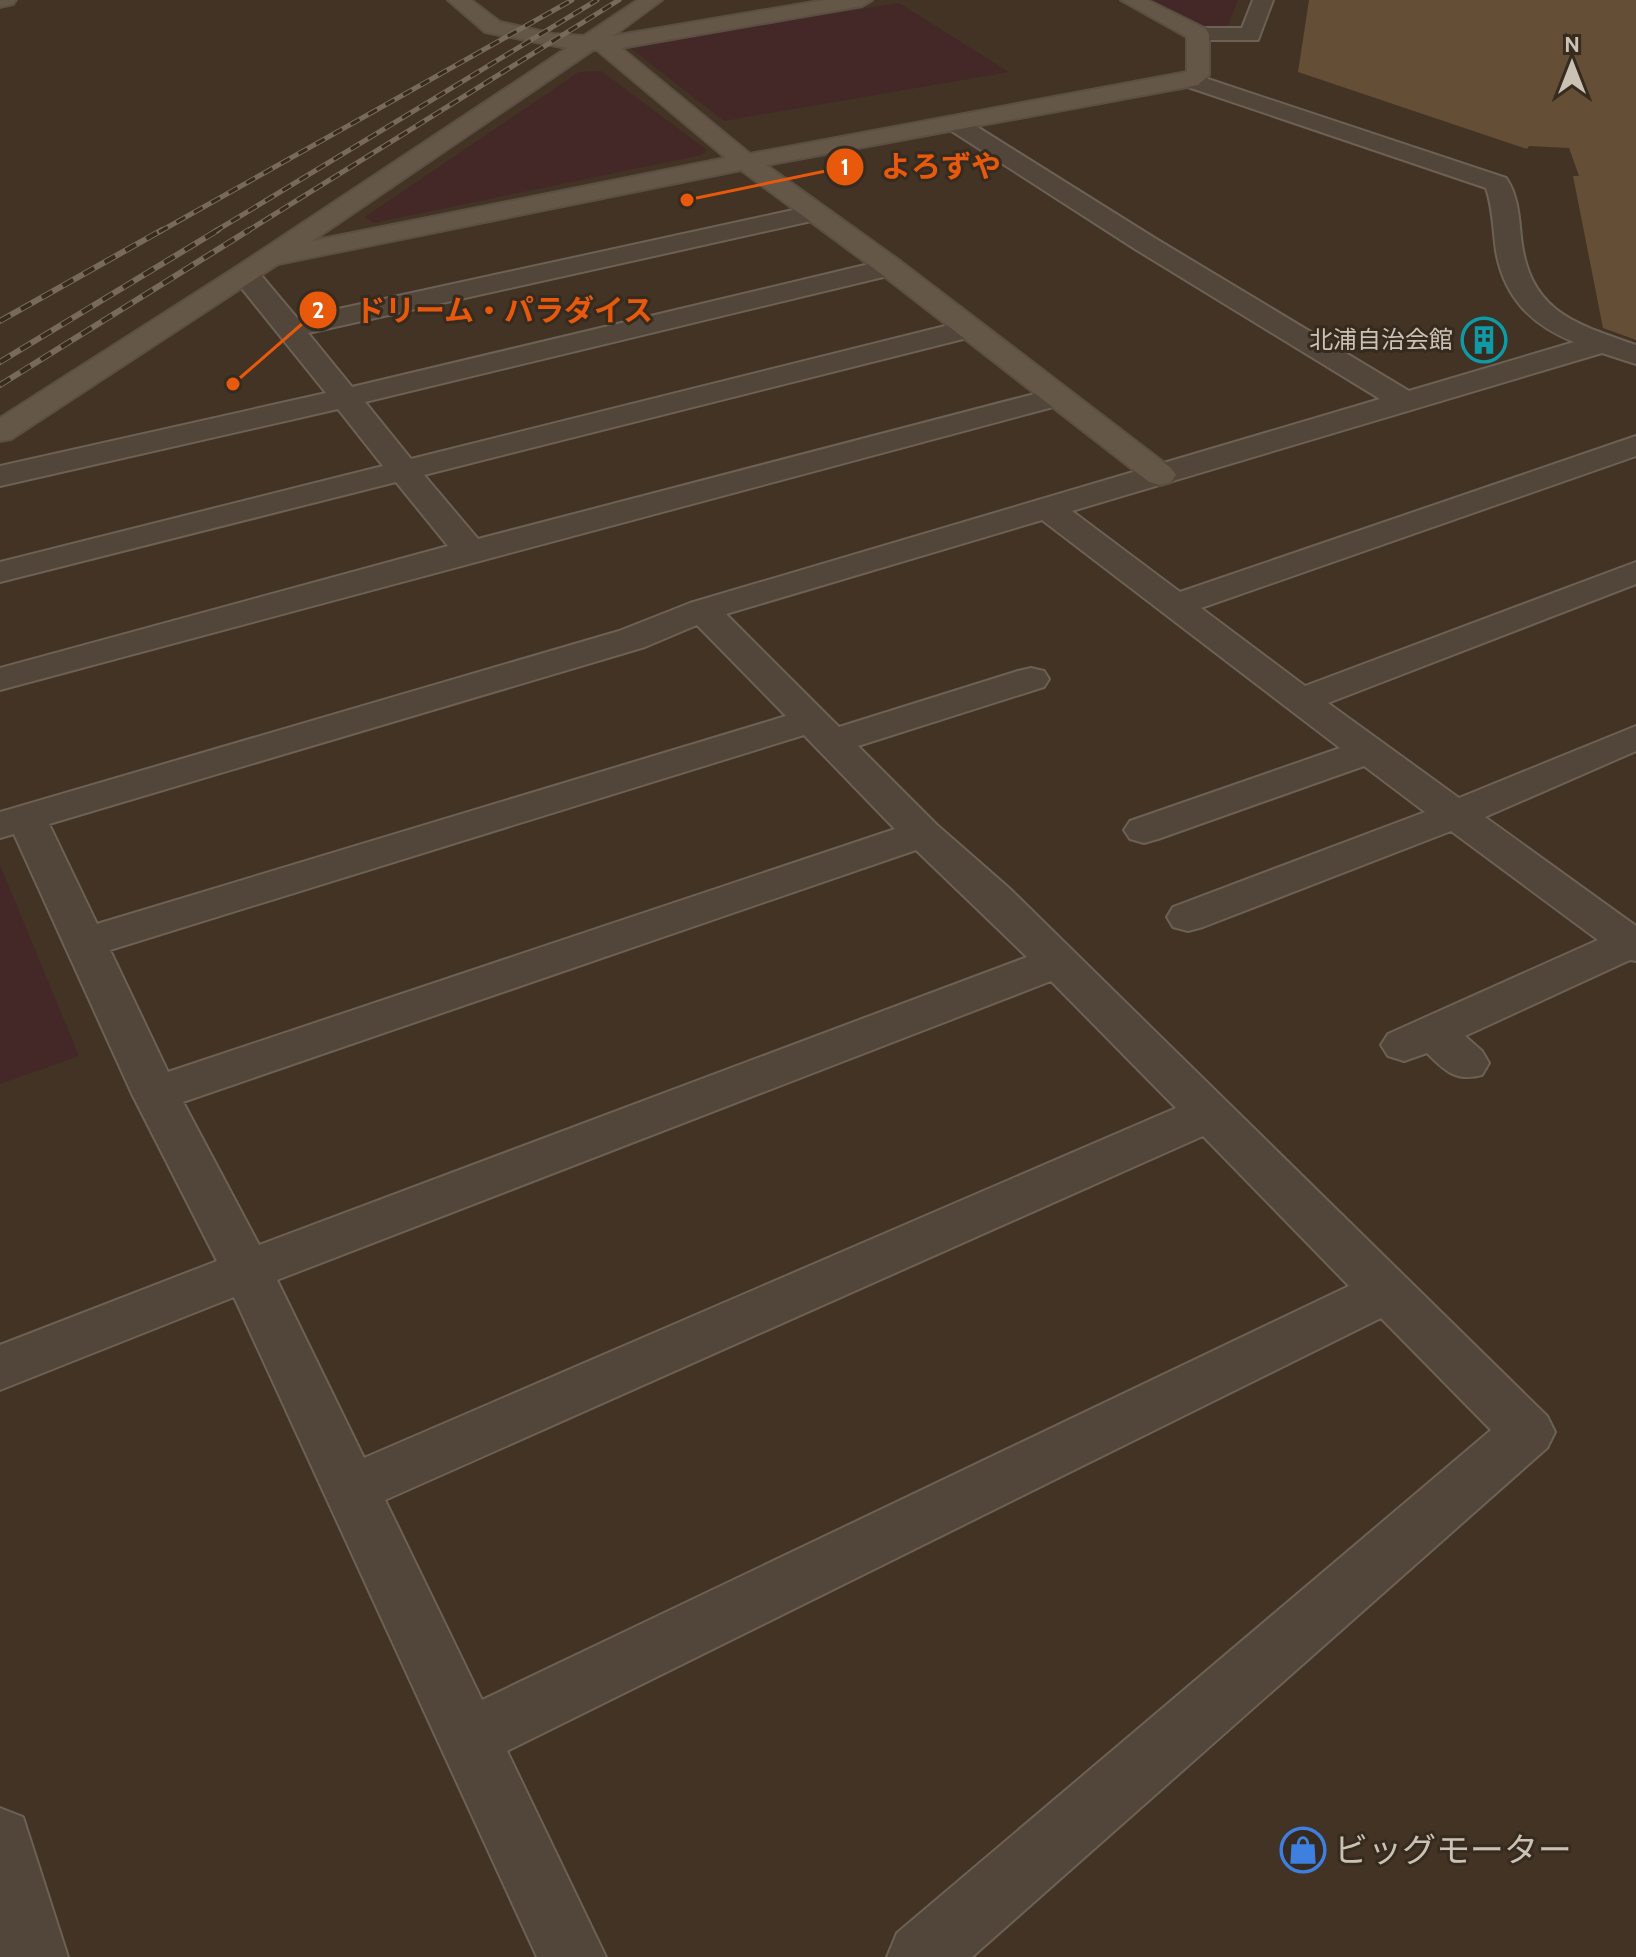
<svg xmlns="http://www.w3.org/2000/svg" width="1636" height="1957" font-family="Cabin,'Noto Sans JP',sans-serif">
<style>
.green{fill:#432827}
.water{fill:#644e35}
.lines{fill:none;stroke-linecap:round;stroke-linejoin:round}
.street-casing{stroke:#6b6154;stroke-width:4}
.secondary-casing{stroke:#5a4f43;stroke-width:4}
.street{fill:#514639;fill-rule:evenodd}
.secondary{fill:#645747;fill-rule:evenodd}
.rail-far1-casing{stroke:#786a5b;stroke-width:5}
.rail-casing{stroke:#786a5b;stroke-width:6}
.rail-far1{stroke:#362b1e;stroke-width:3;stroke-dasharray:10;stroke-linecap:butt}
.rail{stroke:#362b1e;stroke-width:4;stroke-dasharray:12;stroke-linecap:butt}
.labels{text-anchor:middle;stroke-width:6;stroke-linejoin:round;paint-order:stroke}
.far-poi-label{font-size:24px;fill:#cbc2b6;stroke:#362b1e;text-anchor:end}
.near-poi-label{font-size:34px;fill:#cbc2b6;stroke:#362b1e;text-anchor:start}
.leader{fill:none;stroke:#e8590c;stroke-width:3}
.callout-dot{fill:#e8590c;stroke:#362b1e;stroke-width:3}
.mark-label{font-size:24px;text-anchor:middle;font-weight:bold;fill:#fff}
.callout-label{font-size:30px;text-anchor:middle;font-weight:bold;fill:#e8590c;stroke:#362b1e;stroke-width:6;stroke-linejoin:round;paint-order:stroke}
</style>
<rect width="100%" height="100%" fill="#423325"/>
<g class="green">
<path d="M 1151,0 L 1238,0 L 1226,30 L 1206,29 Z"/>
<path d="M 899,3 L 1009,72 L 724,121 L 629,47 Z"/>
<path d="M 601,71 L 707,150 L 702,155 L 373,223 L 365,217 L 579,72 Z"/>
<path d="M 0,865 L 79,1056 L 0,1084 Z"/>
</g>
<path class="water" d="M 1309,0 L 1636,0 L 1636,340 L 1603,328 L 1573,176 L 1579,176 L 1569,148 L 1529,146 L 1527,149 L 1298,72 Z"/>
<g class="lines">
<g class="street-casing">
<g id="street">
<path d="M 1253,0 L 1273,0 L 1258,40 L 1198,40 L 1187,34 L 1198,28 L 1242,28 Z"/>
<path d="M 1190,73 L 1506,178 C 1518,195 1519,217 1521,237 C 1529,311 1573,323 1636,345 L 1636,364 L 1602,353 L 1072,511 L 1180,592 L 1636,436 L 1636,456 L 1201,608 L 1305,686 L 1636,562 L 1636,584 L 1328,703 L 1459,798 L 1636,726 L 1636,751 L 1485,817 L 1636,926 L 1636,961 L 1630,960 L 1465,1036 L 1482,1051 L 1489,1063 L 1482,1075 C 1456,1082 1445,1071 1427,1053 L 1404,1061 L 1388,1056 L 1381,1045 L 1388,1034 L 1598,940 L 1451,831 L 1203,927 L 1188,931 L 1173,927 L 1167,917 L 1173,907 L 1425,812 L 1364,766 L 1158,839 L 1144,843 L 1130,839 L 1124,830 L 1130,821 L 1340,748 L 1042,520 L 726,614 L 839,727 L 1018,671 L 1031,668 L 1044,671 L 1049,679 L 1044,687 L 858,746 L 937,825 L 1009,888 L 1547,1416 L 1555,1432 L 1547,1448 L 972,1957 L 887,1957 L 897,1933 L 1491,1430 L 1381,1318 L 507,1751 L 606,1957 L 537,1957 L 234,1297 L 0,1390 L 0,1345 L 217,1261 L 132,1094 L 14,834 L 0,838 L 0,812 L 619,631 L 690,603 L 1380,399 L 1135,249 L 947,128 L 943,123 L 947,118 L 963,118 L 1153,237 L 1409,391 L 1574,342 C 1531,325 1504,297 1496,251 C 1493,229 1493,208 1486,188 L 1182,85 L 1179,80 L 1182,75 ZM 697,625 L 786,716 L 97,924 L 49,824 L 645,647 ZM 804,735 L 895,829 L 168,1072 L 110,950 ZM 916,850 L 1027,957 L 259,1245 L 183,1102 ZM 1051,981 L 1176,1108 L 364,1458 L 277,1280 ZM 1203,1136 L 1349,1286 L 482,1700 L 385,1500 Z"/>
<path d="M 816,205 L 825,208 L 829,213 L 825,218 L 308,333 L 352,387 L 890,259 L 900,261 L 904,267 L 900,273 L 365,402 L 411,459 L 969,320 L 979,323 L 983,329 L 979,335 L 424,475 L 478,539 L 1057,388 L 1068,391 L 1072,397 L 1068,403 L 0,690 L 0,668 L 448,546 L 396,482 L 0,582 L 0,562 L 383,466 L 338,409 L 0,486 L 0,466 L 326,393 L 235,280 L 231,274 L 235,268 L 255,268 L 297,318 Z"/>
<path d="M 0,1808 L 23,1817 L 68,1957 L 0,1957 Z"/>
</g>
</g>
<g class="secondary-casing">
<g id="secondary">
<path d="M 0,0 L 16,0 L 13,4 L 0,7 Z"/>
<path d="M 448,0 L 471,0 L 500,22 L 553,34 L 584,36 L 638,0 L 662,0 L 613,36 L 825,0 L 872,0 L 862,6 L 621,48 L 750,154 L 1187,72 L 1187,37 L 1121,0 L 1147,0 L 1206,29 L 1209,34 L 1209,75 L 1198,85 L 766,165 L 900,261 L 1171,468 L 1176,475 L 1171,482 L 1160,485 L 1149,482 L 880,273 L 741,170 L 278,264 L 11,439 L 0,441 L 0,418 L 235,268 L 567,48 L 485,32 ZM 593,50 L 597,50 L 726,158 L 312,241 Z"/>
</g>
</g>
<use href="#street" class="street"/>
<use href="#secondary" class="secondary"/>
<g class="rail-far1-casing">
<g id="rail-far1">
<path d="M 159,232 L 572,0"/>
<path d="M 214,232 L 597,0"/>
<path d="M 246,232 L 619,0"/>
</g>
</g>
<g class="rail-casing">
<g id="rail">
<path d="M 0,321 L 162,230"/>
<path d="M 0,362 L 218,230"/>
<path d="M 0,385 L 249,230"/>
</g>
</g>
<use href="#rail-far1" class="rail-far1"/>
<use href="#rail" class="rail"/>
</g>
<defs>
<g id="building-ring" transform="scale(2.3)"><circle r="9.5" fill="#362b1e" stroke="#0f9aa8" stroke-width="1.5"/><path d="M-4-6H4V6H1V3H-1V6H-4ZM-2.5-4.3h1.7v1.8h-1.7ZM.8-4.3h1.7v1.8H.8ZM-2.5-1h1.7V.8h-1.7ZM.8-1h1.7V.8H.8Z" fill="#0f9aa8"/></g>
<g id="shop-ring" transform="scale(2.3)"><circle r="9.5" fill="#362b1e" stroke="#3f7fe0" stroke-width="1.5"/><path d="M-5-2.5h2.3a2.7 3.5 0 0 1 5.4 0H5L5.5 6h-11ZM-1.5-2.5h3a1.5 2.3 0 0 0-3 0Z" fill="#3f7fe0"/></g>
</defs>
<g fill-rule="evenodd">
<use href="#building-ring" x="1484" y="340"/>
<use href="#shop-ring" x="1303" y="1850"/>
</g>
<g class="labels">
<g class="far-poi-label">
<text x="1453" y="348">北浦自治会館</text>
</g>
<g class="near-poi-label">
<text x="1334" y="1862">ビッグモーター</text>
</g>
</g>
<path class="leader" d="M687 200L845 167M233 384L318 310"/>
<g class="callout-dot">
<circle cx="687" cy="200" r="8"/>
<circle cx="233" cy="384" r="8"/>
<circle cx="845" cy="167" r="20"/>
<circle cx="318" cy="310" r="20"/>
</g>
<g class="mark-label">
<text x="845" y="175">1</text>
<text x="318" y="318">2</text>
</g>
<g class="callout-label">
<text x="941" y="177">よろずや</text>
<text x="504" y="321">ドリーム・パラダイス</text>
</g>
<g transform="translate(1572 64)" stroke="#362b1e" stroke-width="6" paint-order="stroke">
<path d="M0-6L14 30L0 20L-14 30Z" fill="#cbc2b6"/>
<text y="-12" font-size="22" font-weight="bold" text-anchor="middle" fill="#cbc2b6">N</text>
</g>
</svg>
